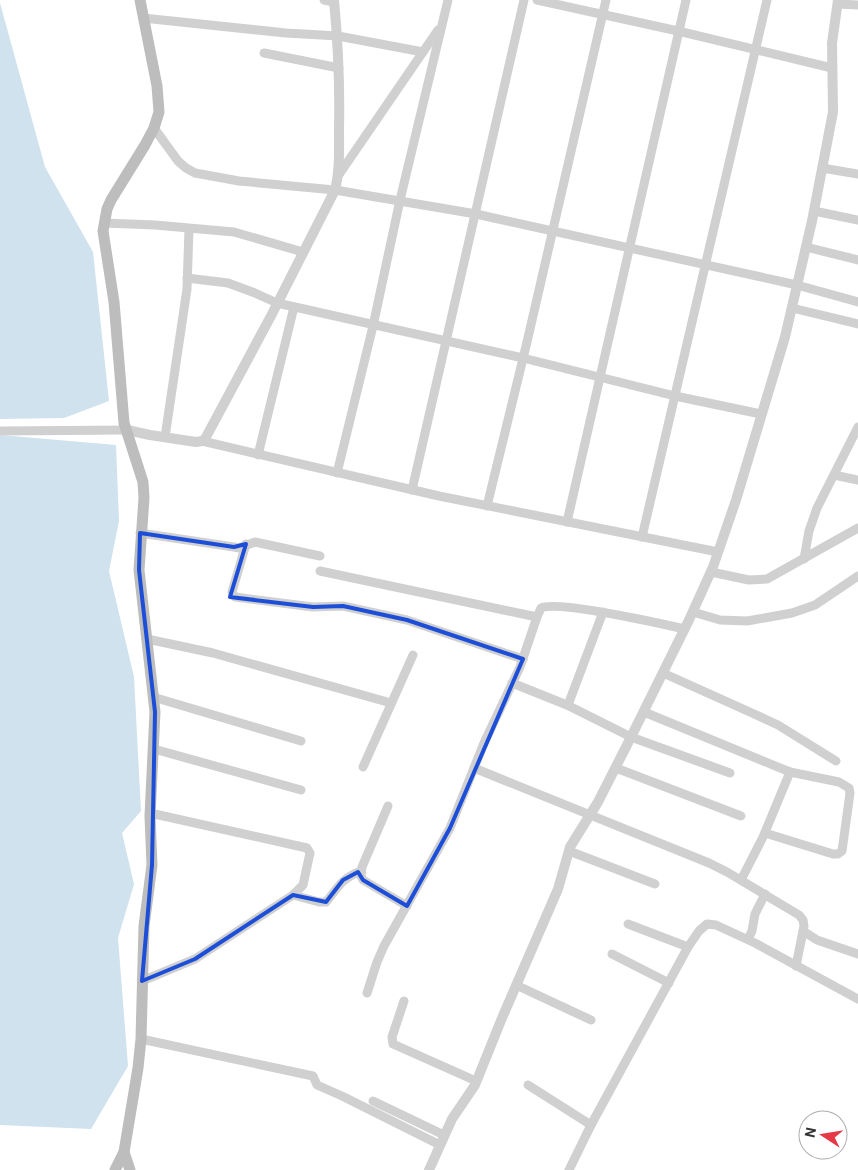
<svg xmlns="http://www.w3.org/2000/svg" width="858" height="1170" font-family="Roboto,sans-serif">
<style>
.water{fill:#cfe2ee}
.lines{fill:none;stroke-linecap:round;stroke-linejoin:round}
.minor{stroke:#d0d0d0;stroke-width:9}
.tertiary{stroke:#d0d0d0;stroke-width:10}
.secondary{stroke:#bdbdbd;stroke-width:11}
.marked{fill:none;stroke:#1d4ed8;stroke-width:4;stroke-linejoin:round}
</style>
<rect width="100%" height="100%" fill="#fff"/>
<g class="water">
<path d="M 0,3 L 45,167 L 93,252 L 109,401 L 64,418 L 0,419 Z"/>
<path d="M 0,435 L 116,445 L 119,521 L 109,571 L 134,677 L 141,811 L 122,833 L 134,884 L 118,938 L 128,1066 L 91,1129 L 0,1125 Z"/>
</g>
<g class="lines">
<g class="minor">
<path d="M 324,0 L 334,2"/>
<path d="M 537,0 L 678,31 L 832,68"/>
<path d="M 838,4 L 858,5"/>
<path d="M 143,18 L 286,33 L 338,36 L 423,52"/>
<path d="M 264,53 L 339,68"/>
<path d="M 154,128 L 178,161 L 186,168 L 195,173 L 239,181 L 335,190 L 476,214 L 797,285 L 858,302"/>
<path d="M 822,168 L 858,174"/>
<path d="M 338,176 L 438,30"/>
<path d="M 814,211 L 858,220"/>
<path d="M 104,223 L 155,225 L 234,232 L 303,252"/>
<path d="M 806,247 L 858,260"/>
<path d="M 187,278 L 228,283 L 255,293 L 277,303 L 523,358 L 675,396 L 761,414"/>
<path d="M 792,308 L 858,324"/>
<path d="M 0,431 L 127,430"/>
<path d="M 165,437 L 187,289 L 189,229"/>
<path d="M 202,441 L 439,496 L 718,552"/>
<path d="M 258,455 L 294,307"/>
<path d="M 337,473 L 373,326 L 400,200 L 448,0"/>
<path d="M 834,475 L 858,480"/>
<path d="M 412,490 L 524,0"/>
<path d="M 487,506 L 527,342 L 606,0"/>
<path d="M 567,522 L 686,0"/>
<path d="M 140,533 L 234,547 L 239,548 L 255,542 L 320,556"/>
<path d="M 642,537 L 767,0"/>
<path d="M 246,544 L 232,592 L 235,597 L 313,607 L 343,606 L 407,620 L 523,659"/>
<path d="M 804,559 L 809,531 L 817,508 L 858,427"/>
<path d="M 320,571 L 537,617"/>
<path d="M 711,572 L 749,580 L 767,579 L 858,528"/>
<path d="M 693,612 L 720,620 L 747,621 L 792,613 L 815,605 L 858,576"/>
<path d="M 147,639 L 213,653 L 391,703"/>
<path d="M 663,673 L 752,713 L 778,725 L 836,761"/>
<path d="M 512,683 L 567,705 L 631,737 L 730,773"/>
<path d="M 153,697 L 301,741"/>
<path d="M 568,705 L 603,612"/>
<path d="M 644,712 L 790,772 L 839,782 L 849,788 L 850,793 L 842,851 L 838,854 L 833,854 L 765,833"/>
<path d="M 154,749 L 301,790"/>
<path d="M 363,767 L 413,655"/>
<path d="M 474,768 L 709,863 L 727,872 L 799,915 L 803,920 L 804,926 L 796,966"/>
<path d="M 616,768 L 741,816"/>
<path d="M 388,806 L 362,867 L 361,876 L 363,880 L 407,906"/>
<path d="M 569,851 L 655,884"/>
<path d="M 741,880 L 763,837 L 790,772"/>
<path d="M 293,895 L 319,902 L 326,902 C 339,887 340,879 361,871"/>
<path d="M 628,924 L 688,947"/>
<path d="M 803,931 L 817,940 L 858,954"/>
<path d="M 748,939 L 752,931 L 755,914 L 765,894"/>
<path d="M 612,954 L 669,983"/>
<path d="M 142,981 L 195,959 L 293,895 L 303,885 L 310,853 L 307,848 L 150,813"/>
<path d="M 516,985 L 591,1020"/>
<path d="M 367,993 L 377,962 L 384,946 L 450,828 L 484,743 L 520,667 L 537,617 L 541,608 C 558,600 662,624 685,629"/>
<path d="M 404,1001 L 392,1037 L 393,1044 L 476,1081"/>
<path d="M 141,1039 L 313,1076 L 317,1085 L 342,1096 L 440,1145"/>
<path d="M 528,1085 L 591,1125"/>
<path d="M 373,1101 L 444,1135"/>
<path d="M 569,1170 L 591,1125 L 688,947 L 699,931 L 707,924 L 716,925 L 755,943 L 858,999"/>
</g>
<g class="tertiary">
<path d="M 127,430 L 150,435 L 196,442 L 202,441 L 205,439 L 272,314 L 335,190 C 340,170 339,149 339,128 C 340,85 338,43 334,0"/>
<path d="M 429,1170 L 452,1119 L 475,1085 L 502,1018 L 558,889 L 570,847 L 598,802 L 631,737 L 689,620 L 713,567 L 736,500 L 785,337 L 812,221 L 833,112 L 832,43 L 838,0"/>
</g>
<g class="secondary">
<path d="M 124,1152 L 130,1170"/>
<path d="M 115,1170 L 124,1152 L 138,1068 L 141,1039 L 144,926 L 152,865 L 150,816 L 155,712 L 139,570 L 144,498 L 143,482 L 124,423 L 114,302 L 103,231 L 107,209 L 111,200 L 145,145 L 154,128 L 159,112 L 157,86 L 140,0"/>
</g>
</g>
<path class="marked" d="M 140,533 L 234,547 L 246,544 L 230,597 L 313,607 L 343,606 L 407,620 L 523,659 L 450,828 L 407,906 L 363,880 L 358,872 L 343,880 L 326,902 L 293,895 L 195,959 L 142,981 L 152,865 L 155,712 L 139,570 Z"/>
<g transform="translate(823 1135) rotate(282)"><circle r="24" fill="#ffffff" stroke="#adadad"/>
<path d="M0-4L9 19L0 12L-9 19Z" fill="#e63946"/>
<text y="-8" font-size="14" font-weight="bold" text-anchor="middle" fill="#333333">N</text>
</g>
</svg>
